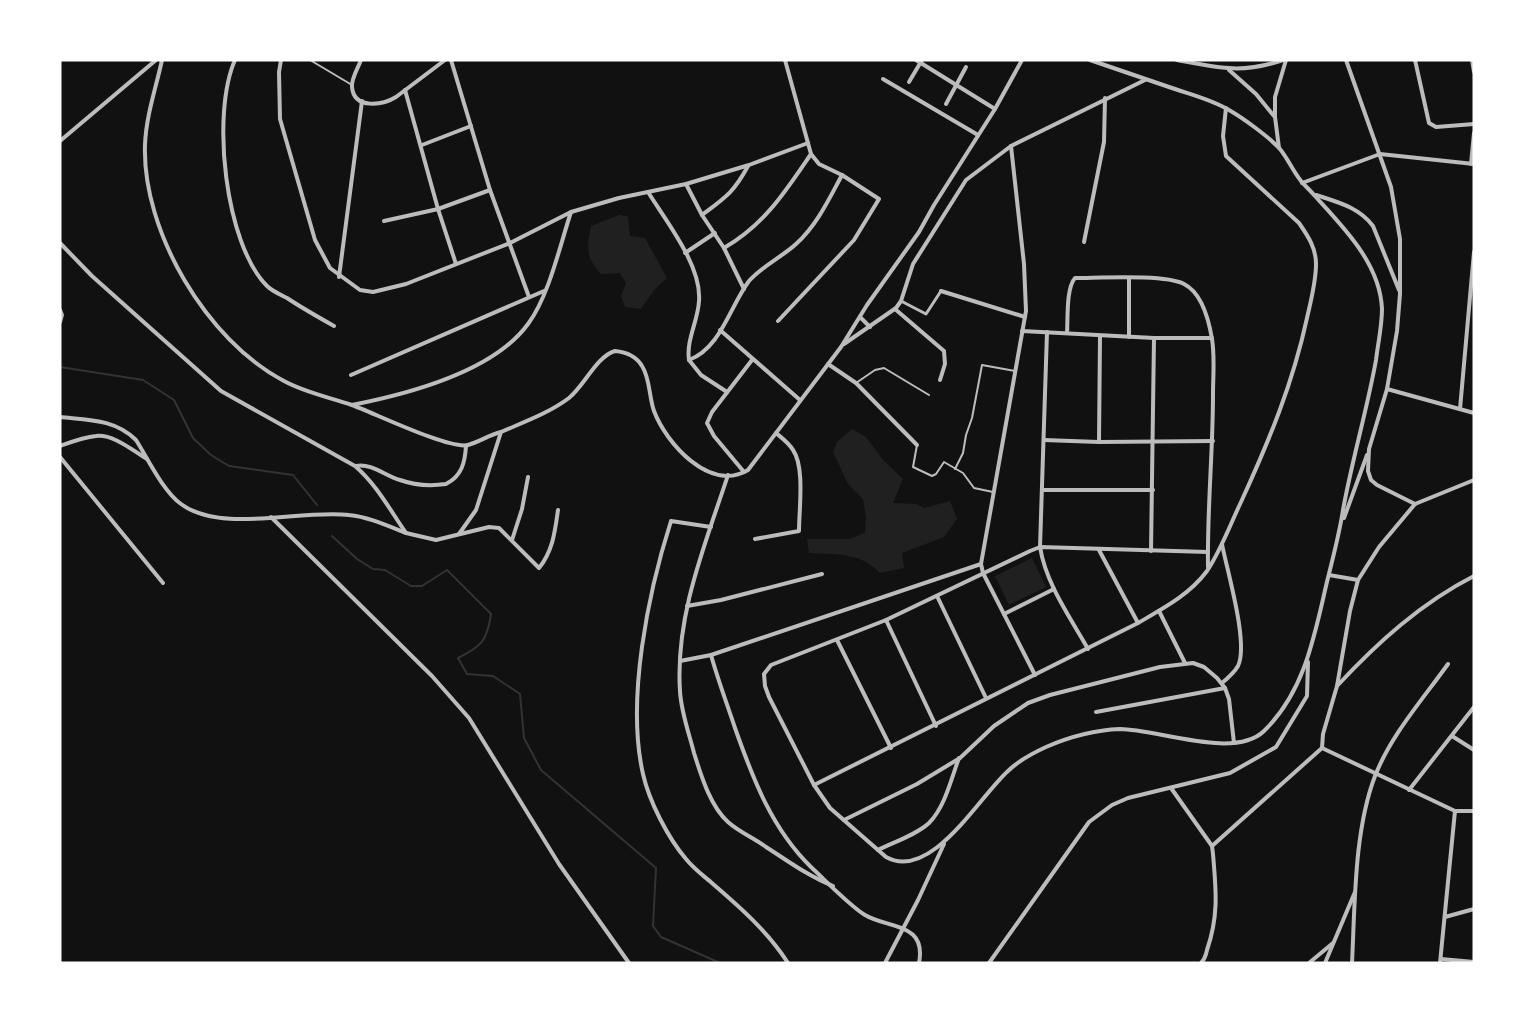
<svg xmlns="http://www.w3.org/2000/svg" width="1534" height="1023" font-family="Helvetica,sans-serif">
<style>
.green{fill:#202020}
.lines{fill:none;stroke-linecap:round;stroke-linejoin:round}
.stream{stroke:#333;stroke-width:2}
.service{stroke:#bcbcbc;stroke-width:2}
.pedestrian{stroke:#bcbcbc;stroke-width:3}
.minor{stroke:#bcbcbc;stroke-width:4}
</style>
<rect width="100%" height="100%" fill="#111"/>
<g class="green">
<path d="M 619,215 L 628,216 L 630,236 L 645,238 L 667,278 L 654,290 L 641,309 L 625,307 L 621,296 L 626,283 L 620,273 L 601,274 C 585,256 587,249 591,226 Z"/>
<path d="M 852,429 L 866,437 L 883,460 L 903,479 L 893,503 L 916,504 L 924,508 L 950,501 L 957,519 L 944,537 L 902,553 L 904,568 L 880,573 C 859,551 836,555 809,553 L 807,539 L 849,539 L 865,533 L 866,517 L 863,499 L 848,484 L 833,452 L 837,442 Z"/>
<path d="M 1032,558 L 1046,587 L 1009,605 L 995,576 Z"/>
</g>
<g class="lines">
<g class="stream">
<path d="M 60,367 L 143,380 L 174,400 L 193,438 L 211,455 L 229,466 L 293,475 L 317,505"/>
<path d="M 332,536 L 357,559 L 373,569 L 385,570 L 411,586 L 422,586 L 447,570 L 491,614 C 487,641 482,646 458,658 L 467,674 L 493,676 L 520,694 L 524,738 L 541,770 L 656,868 L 653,926 L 661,937 L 720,963"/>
</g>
<g class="service">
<path d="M 310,60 L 352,85"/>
<path d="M 856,383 L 875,370 L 884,368 L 929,395"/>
<path d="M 917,445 L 913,467 L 932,476 L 936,474 L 944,462 L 963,473 L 974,488 L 993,492"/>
<path d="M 955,469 L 963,453 L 966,435 L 972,418 L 982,365 L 1015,371"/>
</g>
<path class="pedestrian" d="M 901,301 L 926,314 L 941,291"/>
<g class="minor">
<path d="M 162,60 C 156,88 146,116 145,145 C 142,231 207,341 284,381 C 306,393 329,397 352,405 C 374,413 450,450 468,445 C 479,442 489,435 501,432"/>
<path d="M 235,60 C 211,114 225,244 267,286 C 272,291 281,295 287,298 C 302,308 318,317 334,326"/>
<path d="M 281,60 L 279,72 L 280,119 L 315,240 L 330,268 L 360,290 L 373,292 L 406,284 L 510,243 L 571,212 L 619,198 L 686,184 L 749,165 L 808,143"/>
<path d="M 361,60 C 358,68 351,79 352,87 C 354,110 383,105 396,97 L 445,60"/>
<path d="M 451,60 L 490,190 L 529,297"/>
<path d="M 916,60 L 995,109"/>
<path d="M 1177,60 C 1219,68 1242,74 1283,60"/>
<path d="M 1346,60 L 1391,187 L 1400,239 L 1400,294 L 1397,331 L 1387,389 L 1369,449 L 1368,471 L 1371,480 L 1377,485 L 1415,504"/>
<path d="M 1415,60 L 1429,123 L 1436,127 L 1474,124"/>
<path d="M 1472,60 L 1474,72"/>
<path d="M 1229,70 L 1256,94 L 1274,116"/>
<path d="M 883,79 L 978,135"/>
<path d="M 909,82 L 922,60"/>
<path d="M 405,90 L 438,209 L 456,264"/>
<path d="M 946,104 L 966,67"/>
<path d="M 60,141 L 156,60"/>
<path d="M 422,145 L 471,126"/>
<path d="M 1011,146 L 1024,264 L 1026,311 L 981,564 L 983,573 L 1035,675"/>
<path d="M 1279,148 L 1275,117 L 1275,97 L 1286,60"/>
<path d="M 1471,164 L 1474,133"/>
<path d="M 1302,183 L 1380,154 L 1474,164"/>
<path d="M 686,184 L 702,215 L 724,248 L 744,289"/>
<path d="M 648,192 C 666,221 702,266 699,301 C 698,321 686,340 689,360 L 701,375 L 727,392"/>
<path d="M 1316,195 C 1337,202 1359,207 1373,226 L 1399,290"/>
<path d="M 702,215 C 726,197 734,192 748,166"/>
<path d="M 384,221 L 438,209 L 490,190"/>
<path d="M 1084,242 L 1104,142 L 1105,98"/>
<path d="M 60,243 L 92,276 L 221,391 L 355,466 C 377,485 390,510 406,533 L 436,540 L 489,527 L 499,528 L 539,568 C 553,551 555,531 558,510"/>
<path d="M 724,248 C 765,224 785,192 811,154 L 785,60"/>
<path d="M 685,253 L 715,233"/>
<path d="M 339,277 L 362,101"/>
<path d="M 941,291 L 1025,317"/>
<path d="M 895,309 L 944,351 L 945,364 L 940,380"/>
<path d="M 60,310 L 62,315 L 60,322"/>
<path d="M 860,317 L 870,327"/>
<path d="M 778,321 L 854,240 L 879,199 L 842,175 L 819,164 L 811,154"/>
<path d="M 720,330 L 800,400"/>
<path d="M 1022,331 L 1154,338 L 1212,338"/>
<path d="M 1047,332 L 1040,547 L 1030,551 L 886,620 L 771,665 L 764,674 L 765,686 L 769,697 L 814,785 L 830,808 L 886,857 C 931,882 979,797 1008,771 C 1018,761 1033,753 1046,747 C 1069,737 1095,730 1120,729 C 1157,729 1234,760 1264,731 C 1304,692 1314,638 1326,586 C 1332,561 1339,536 1343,510 C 1352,460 1367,410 1376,360 C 1378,343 1382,326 1382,309 C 1380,263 1343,227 1314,195 C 1310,190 1305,186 1301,181 C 1293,171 1288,159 1280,149 C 1269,137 1243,118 1229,110 C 1211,99 1189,94 1169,87 C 1143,78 1116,69 1090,60"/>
<path d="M 1067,333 C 1068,319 1066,288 1075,278 C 1099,278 1165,274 1184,284 C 1202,293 1209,321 1212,339 C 1215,357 1213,376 1213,394 C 1213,452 1207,510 1208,567"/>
<path d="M 1129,337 L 1129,278"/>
<path d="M 844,344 L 896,308 L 901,301 L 913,264 L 966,180 L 1011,146 L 1145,80"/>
<path d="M 689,360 C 721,348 730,306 749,281 C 762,266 782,257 796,244 C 817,225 829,199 842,175"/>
<path d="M 828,364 L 856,383 L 917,445"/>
<path d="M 351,375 L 544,291"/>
<path d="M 1387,389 L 1474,413"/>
<path d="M 352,405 C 408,394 493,372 528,324 C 549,296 560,245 571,212"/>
<path d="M 1460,409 L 1474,252"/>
<path d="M 60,417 C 88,420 115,419 136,440 C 148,459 163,491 181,504 C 222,534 300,509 349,515 C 369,517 388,526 406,533"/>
<path d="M 1044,440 L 1099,442 L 1213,441"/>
<path d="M 1099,442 L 1100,336"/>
<path d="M 60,446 C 71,442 84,437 96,436 C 114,434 133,451 147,459"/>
<path d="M 60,457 L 163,583"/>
<path d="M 356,466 C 372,463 385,476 400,480 C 414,485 432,486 446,484 C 462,476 465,462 466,446"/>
<path d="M 744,472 L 714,436 L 707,423 L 712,412 L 752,360"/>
<path d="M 728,475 C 705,545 675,616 680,691 C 681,712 689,733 694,753 C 701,775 710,806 728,822 C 739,832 754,838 766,847 C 788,861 808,876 833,886"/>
<path d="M 1042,490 L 1153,490"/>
<path d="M 271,517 L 432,676 L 469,718 L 559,864 L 629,963"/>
<path d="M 1344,518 L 1367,455"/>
<path d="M 711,527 L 671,521 C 648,593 626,700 643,774 C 649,801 668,838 686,859 C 694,869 704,876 713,884 C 741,908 768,932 788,963"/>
<path d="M 459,534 L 476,510 L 501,432 C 524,422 549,413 569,398 C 584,386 597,356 615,351 C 626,352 636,356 642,366 C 650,378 649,397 654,411 C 666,443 710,493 748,470 L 841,347 L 867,305 L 919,232 L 934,205 L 995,109 L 1022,60"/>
<path d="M 755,539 L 799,531 C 799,510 805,467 793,450 C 789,443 782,438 776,433"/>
<path d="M 512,540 L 522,509 L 528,477"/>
<path d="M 1099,550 L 1138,623"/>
<path d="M 1151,551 L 1154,338"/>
<path d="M 1329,575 L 1358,580"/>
<path d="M 937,596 L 986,698"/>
<path d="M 687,606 L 721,600 L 822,574"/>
<path d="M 1159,611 L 1185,663"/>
<path d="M 1004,614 L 1054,589"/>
<path d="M 886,620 L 936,726"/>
<path d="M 837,640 L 891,748"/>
<path d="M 1088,649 C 1070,617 1046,584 1040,547 L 1208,552"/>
<path d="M 711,655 C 718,680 727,704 735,728 C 753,779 772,829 811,867 C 825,880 850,906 865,915 C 888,929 927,922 919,963"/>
<path d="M 680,661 L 711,655 L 981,564"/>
<path d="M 1222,683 C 1228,678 1234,673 1238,666 C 1249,643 1227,571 1222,544"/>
<path d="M 1337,686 C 1377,643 1421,603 1474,576"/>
<path d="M 1096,712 L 1225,688"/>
<path d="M 1452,736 L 1474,750"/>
<path d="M 1322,748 L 1323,734 L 1337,686 L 1350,611 L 1358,580 L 1379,547 L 1415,504 L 1474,480"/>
<path d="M 1322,748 L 1455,811 L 1474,811"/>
<path d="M 814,785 L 1138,623 C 1164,608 1189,595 1207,571 C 1221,550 1230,525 1241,502 C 1269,441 1293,383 1307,318 C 1311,300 1316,282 1316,264 C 1316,248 1308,236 1299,223 L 1226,156 L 1223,136 L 1226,108"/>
<path d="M 1171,788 L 1212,846 L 1213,854 C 1216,890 1219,915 1207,950 C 1206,955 1205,959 1201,963"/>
<path d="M 1409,790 L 1474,707"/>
<path d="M 844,820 L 917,784 L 960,758 L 994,726 L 1028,703 L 1050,695 L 1160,667 L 1193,663 L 1204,667 L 1217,678 L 1225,688 L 1229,699 L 1234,743"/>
<path d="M 1212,846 L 1322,748"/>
<path d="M 878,850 C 894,842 916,835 929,823 C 945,807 951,779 959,758"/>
<path d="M 1445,917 L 1474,909"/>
<path d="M 1441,959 L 1474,962"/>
<path d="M 885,963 L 918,900 L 944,844"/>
<path d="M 989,963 L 1089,822 L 1112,805 L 1128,798 L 1230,773 L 1276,747 L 1307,696 L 1308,662"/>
<path d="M 1309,963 L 1333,943"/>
<path d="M 1325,963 L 1355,892"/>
<path d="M 1352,963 C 1355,904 1354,831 1375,776 C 1391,735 1423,699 1448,664"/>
<path d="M 1440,963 L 1455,811"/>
</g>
</g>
<rect width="1534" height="1023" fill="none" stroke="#ffffff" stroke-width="123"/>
</svg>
